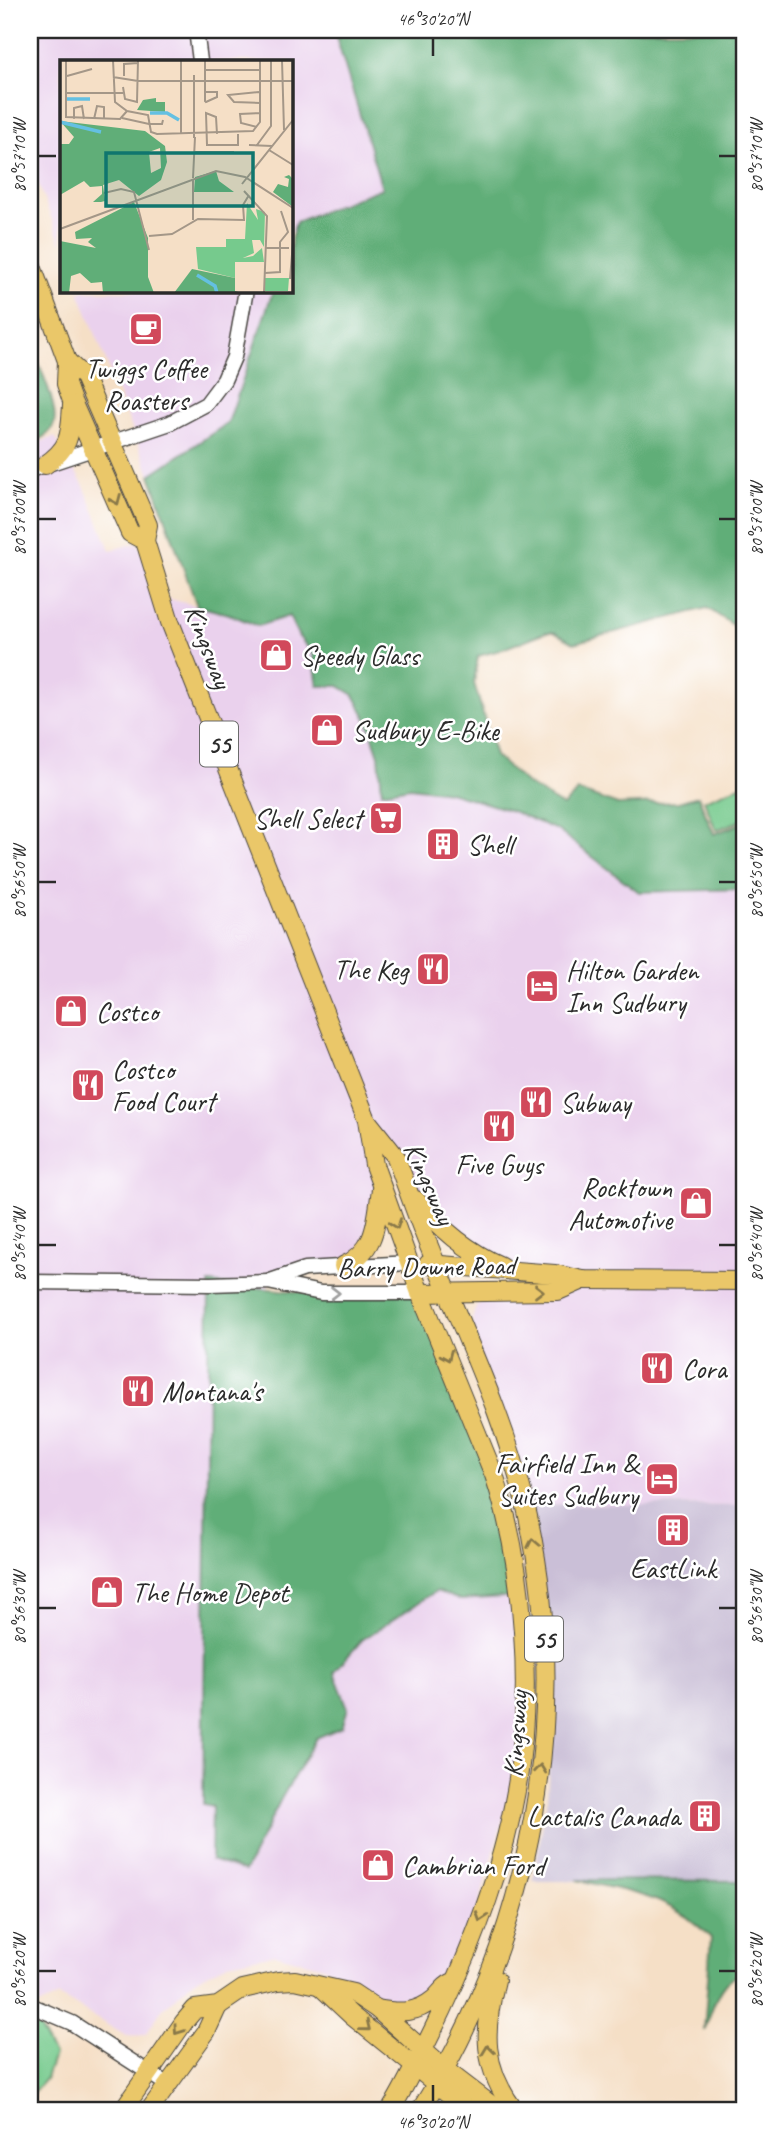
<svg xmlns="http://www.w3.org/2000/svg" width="775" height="2141" font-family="Caveat,sans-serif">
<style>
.built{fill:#ead1ed}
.industrial{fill:#cabfd7}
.green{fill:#76ca8d;stroke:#507a5c;stroke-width:2}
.forest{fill:#60ae78;stroke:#466c52;stroke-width:2}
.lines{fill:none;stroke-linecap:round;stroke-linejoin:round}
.minor-casing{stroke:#494642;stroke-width:17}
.major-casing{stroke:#494642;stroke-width:20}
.minor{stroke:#fff;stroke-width:14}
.major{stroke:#eac769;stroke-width:18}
.oneway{stroke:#8a794a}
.oneway2{stroke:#a0a0a0}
.ticks{fill:none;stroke:#2b2b2b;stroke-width:2.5}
.labels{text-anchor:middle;stroke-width:5;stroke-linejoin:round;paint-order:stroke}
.shield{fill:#fff;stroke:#6b6b6b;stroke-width:2}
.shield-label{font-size:26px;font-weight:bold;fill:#2b2b2b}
.poi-label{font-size:28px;fill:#2b2b2b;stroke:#fff;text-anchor:start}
.street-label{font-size:28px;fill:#2b2b2b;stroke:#fff}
.inset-river{fill:none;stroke:#64c0e2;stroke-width:3.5}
.inset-road{fill:none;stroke:#a49788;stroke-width:2}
.view{fill:#0f766e;fill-opacity:0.15;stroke:#0f766e;stroke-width:3.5}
.inset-edge{fill:none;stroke:#2b2b2b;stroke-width:3.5}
.neatline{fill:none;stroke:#2b2b2b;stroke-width:2.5}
.ticks-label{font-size:18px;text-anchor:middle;fill:#2b2b2b}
</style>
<rect width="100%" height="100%" fill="#fff"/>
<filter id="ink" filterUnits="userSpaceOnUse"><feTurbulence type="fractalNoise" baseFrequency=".0143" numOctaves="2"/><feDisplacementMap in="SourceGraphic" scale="14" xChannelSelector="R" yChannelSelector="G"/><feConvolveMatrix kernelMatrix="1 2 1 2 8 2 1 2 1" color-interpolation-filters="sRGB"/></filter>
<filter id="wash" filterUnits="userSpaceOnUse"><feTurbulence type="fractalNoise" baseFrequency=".00686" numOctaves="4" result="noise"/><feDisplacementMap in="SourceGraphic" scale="28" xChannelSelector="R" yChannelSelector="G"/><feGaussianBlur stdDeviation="1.57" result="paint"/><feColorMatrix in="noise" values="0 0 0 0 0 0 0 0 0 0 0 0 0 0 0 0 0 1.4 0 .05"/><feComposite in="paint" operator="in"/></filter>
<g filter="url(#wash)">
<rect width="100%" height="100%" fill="#f5dfc6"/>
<g class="built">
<path d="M 30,30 L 334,30 L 382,188 L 296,221 L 291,239 L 290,61 L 61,61 L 61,244 L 30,162 Z"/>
<path d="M 79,291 L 273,291 L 228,423 L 150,475 Z"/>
<path d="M 55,437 L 84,486 L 110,550 L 138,543 L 162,597 L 229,614 L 244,621 L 289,615 L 299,637 L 313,653 L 318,686 L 339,686 L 354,695 L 367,719 L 379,755 L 382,792 L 410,787 L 450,792 L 512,811 L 557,830 L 639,892 L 745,889 L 745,1506 L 531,1504 L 474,1353 L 472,1320 L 476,1307 L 484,1298 L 582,1280 L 518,1271 L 442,1229 L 368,1121 L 380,1186 L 358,1254 L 268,1282 L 281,1799 L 317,1738 L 342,1727 L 348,1708 L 334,1672 L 362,1640 L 436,1591 L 461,1600 L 518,1596 L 520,1758 L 461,1968 L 445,1969 L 425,1997 L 415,2003 L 396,2004 L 379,1996 L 356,1979 L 323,1967 L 275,1954 L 228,1963 L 193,1981 L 161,2011 L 145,2035 L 126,2036 L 59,1996 L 30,2010 L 30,445 Z"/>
</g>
<path class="industrial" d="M 531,1504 L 745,1506 L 745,1881 L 533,1881 L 547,1800 L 551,1730 Z"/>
<g class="green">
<path d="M 745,784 L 745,819 L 716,830 L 704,800 Z"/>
<path d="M 30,2024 L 39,2028 L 54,2055 L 46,2078 L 30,2096 Z"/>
</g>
<g class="forest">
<path d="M 334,30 L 745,30 L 745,633 L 707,608 L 574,643 L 554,632 L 546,632 L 500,650 L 478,656 L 474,683 L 495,756 L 527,784 L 563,806 L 578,791 L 618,805 L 678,802 L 698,796 L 714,834 L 745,822 L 745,889 L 639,892 L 557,830 L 512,811 L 449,792 L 410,787 L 382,792 L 379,755 L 367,719 L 354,695 L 339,686 L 318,686 L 313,653 L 299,637 L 289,616 L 258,626 L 229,614 L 197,606 L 150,475 L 228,423 L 273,291 L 290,290 L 291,239 L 296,222 L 382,188 Z"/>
<path d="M 30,340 C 36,360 59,405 54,424 C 51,434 39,441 30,444 Z"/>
<path d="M 209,1283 L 321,1294 L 420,1293 L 480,1441 L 518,1596 L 461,1600 L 436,1591 L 362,1640 L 334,1672 L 348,1708 L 342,1727 L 316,1738 L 281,1799 L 245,1871 L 211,1860 L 212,1806 L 203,1804 Z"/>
<path d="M 577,1880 L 745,1881 L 745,1973 C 718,1977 713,2009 704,2031 L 711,1938 C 670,1895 632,1893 577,1880 Z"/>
</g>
</g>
<g filter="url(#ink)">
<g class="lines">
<g class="minor-casing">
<g id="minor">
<path d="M 196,30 L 200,61"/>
<path d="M 30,470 L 170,423 L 206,404 L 224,380 L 234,357 L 246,290"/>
<path d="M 270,1281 L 305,1269 L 409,1263"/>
<path d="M 30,1282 L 210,1284 L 268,1282 L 321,1293 L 420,1293"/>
<path d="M 30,2005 L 72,2023 L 168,2085"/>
</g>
</g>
<g class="major-casing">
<g id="major">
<path d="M 30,261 L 67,361 L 66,384 L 72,401 L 130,533 L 145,541"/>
<path d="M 67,361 L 84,377 L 148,525 L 145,541 L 170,622 L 367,1120 L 374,1165 L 420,1293 L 494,1475 C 525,1567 533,1695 516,1791 C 500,1882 464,1969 423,2050 C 412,2071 402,2092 390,2111"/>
<path d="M 45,465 C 71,447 70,435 72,405"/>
<path d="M 369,1123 L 396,1157 C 407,1188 418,1220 431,1251 C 464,1334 504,1416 525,1503 C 574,1712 533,1930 420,2111"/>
<path d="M 416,1200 C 440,1228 466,1251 501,1266"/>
<path d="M 428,1264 L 555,1274 L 583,1280 L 745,1281"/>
<path d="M 343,1266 C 377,1251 376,1222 381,1189"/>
<path d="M 420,1293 L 558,1291 L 583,1280"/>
<path d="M 496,1980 C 483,2031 482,2068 515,2111"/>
<path d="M 321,1987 L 352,2016 L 470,2111"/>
<path d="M 377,2009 C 399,2013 416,2014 434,1999 C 440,1994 443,1987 451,1983"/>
<path d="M 122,2111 L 184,2022 L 195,2009 L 218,2006 L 243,1989 L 278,1981 L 295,1980 L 353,1993 L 377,2009 L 444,2069 L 499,2111"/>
<path d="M 149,2111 L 206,2032 L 218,2006"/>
</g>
</g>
<use href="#minor" class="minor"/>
<use href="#major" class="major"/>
</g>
<defs><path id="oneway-chevron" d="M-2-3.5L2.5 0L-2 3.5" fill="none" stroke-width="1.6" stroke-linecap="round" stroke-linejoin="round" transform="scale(1.75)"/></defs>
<g class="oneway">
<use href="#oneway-chevron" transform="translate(116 500) rotate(67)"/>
<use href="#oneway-chevron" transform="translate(396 1224) rotate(70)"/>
<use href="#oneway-chevron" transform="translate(539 1291)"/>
<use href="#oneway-chevron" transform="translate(447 1356) rotate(67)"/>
<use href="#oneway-chevron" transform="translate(533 1543) rotate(-101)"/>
<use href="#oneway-chevron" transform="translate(540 1769) rotate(-84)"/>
<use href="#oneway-chevron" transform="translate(481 1917) rotate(108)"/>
<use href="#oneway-chevron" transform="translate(366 2027) rotate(39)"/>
<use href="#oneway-chevron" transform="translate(178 2030) rotate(125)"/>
<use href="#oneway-chevron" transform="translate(488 2050) rotate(-97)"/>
</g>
<use class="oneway2" href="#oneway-chevron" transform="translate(335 1293)"/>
</g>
<path class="ticks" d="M 433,38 L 433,56M 38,156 L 56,156M 719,156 L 736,156M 38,519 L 56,519M 719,519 L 736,519M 38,882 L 56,882M 719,882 L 736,882M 38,1245 L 56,1245M 719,1245 L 736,1245M 38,1608 L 56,1608M 719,1608 L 736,1608M 38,1971 L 56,1971M 719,1971 L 736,1971M 433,2085 L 433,2102"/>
<defs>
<g id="cafe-square" transform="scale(1.75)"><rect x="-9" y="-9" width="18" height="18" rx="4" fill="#d1495b" stroke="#fff"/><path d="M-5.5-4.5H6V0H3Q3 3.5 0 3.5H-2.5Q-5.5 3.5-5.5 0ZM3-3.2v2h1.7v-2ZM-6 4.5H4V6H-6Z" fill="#fff"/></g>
<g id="shop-square" transform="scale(1.75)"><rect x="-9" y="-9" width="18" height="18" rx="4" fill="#d1495b" stroke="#fff"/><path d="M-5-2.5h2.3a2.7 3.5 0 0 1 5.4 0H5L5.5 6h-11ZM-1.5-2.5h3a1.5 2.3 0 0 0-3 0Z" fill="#fff"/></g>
<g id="supermarket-square" transform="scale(1.75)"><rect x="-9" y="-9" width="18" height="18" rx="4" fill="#d1495b" stroke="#fff"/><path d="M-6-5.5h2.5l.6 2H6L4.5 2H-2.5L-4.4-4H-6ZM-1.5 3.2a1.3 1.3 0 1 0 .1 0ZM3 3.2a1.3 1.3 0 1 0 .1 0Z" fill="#fff"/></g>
<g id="building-square" transform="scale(1.75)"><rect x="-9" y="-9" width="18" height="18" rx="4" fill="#d1495b" stroke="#fff"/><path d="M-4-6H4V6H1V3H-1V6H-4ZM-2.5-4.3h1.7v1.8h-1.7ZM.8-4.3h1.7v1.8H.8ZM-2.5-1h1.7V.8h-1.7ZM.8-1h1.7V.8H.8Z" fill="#fff"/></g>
<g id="restaurant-square" transform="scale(1.75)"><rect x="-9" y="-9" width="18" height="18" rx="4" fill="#d1495b" stroke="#fff"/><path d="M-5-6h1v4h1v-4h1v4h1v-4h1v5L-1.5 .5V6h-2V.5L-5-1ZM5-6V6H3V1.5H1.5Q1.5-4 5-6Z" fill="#fff"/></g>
<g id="hotel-square" transform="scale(1.75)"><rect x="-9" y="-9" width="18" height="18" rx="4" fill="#d1495b" stroke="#fff"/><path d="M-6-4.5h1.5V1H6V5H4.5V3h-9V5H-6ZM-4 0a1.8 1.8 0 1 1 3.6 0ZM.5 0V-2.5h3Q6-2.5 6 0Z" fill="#fff"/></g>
</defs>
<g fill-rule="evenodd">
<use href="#cafe-square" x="146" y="329"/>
<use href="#shop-square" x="276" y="655"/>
<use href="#shop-square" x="327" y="730"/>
<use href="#supermarket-square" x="386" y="818"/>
<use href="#building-square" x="443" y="844"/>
<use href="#restaurant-square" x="433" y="969"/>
<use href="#hotel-square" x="542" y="986"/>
<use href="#shop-square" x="71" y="1011"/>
<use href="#restaurant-square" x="88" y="1085"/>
<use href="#restaurant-square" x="536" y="1102"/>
<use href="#restaurant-square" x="499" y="1126"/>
<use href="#shop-square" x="696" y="1203"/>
<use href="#restaurant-square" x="657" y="1368"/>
<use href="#restaurant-square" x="138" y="1391"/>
<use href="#hotel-square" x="662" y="1479"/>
<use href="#building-square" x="673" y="1530"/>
<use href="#shop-square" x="107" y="1592"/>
<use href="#building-square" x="705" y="1816"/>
<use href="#shop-square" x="378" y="1865"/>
</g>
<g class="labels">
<g class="shield">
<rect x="200" y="721.5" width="38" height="45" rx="5"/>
<rect x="525" y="1616.5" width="38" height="45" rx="5"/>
</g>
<g class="shield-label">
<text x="219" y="753">55</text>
<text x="544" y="1648">55</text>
</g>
<g class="poi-label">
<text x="146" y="378" text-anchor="middle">Twiggs Coffee<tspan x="146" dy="32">Roasters</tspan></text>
<text x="300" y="665">Speedy Glass</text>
<text x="352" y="740">Sudbury E-Bike</text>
<text x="362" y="828" text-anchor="end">Shell Select</text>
<text x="467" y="854">Shell</text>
<text x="408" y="979" text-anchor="end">The Keg</text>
<text x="566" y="980">Hilton Garden<tspan x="566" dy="32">Inn Sudbury</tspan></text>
<text x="96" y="1021">Costco</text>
<text x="112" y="1079">Costco<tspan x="112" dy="32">Food Court</tspan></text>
<text x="560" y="1112">Subway</text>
<text x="499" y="1174" text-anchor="middle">Five Guys</text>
<text x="672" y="1197" text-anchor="end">Rocktown<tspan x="672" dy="32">Automotive</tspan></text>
<text x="682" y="1378">Cora</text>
<text x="162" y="1401">Montana's</text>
<text x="638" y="1473" text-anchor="end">Fairfield Inn &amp;<tspan x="638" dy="32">Suites Sudbury</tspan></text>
<text x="673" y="1578" text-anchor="middle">EastLink</text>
<text x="132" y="1602">The Home Depot</text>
<text x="680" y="1826" text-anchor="end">Lactalis Canada</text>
<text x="402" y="1875">Cambrian Ford</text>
</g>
<g class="street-label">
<text transform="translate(209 646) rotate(69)" y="10">Kingsway</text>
<text transform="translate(430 1183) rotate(66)" y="10">Kingsway</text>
<text transform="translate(426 1266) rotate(-1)" y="10">Barry Downe Road</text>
<text transform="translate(515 1734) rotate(-86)" y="10">Kingsway</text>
</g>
</g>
<g transform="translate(60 60)">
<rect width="233" height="233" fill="#f5dfc6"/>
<path d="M 187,143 L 198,160 L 196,149 L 205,152 L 204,187 L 200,180 L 192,180 L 194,193 L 183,198 L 193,196 L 202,188 L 204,202 L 175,202 L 175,218 L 138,209 L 136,187 L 166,187 L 166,179 L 185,179 ZM 204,218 L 229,218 L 228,231 L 204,231 Z" fill="#76ca8d"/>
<path d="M 96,38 L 96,42 L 105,42 L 105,52 L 77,50 L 83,40 ZM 0,61 L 85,71 L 105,86 L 107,102 L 101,120 L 79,136 L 59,120 L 43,125 L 45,141 L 41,142 L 33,142 L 42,134 L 42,126 L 30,127 L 24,121 L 0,135 L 0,84 L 9,84 L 14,77 ZM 100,88 L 101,108 L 91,113 L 89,92 ZM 156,111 L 159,121 L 174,132 L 134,132 L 135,117 ZM 229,115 L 233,119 L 233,147 L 213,132 L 218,124 L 228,127 L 229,119 L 224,117 ZM 74,142 L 88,178 L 88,217 L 94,233 L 43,233 L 42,222 L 31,223 L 20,213 L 11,216 L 9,233 L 0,233 L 0,181 L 36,188 L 28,182 L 32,178 L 16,179 L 15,172 ZM 132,209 L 175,218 L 175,231 L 182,233 L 114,233 Z" fill="#60ae78" fill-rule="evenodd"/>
<path class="inset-river" d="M 7,39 L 30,39M 90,53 L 107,53 L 119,60M 0,62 L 41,72M 137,215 L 155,226 L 157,233"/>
<path class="inset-road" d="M 6,0 L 6,57 L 60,59 L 67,51M 53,0 L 55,42 L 67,51 L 88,55 L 91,72 L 97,74 L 193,71 L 200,62 L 200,0M 121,0 L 121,74M 145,0 L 145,41 L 146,42 L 157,37 L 157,32 L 145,32M 222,0 L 224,70M 145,10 L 200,10M 134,15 L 134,78M 7,16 L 32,9M 64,16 L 64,4 L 78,3M 53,17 L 78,21 L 233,21M 63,27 L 65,39 L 77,42 L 78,0M 199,32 L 168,35 L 174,42 L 200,43M 6,33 L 63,33M 62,58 L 89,64 L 102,64 L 103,60M 14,59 L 14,48 L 22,46 L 24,59M 34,59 L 37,46 L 44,47 L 44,59M 197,67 L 181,63 L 180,54 L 200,53M 157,74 L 156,57 L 146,53 L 147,85 L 178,85 L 178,74M 189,85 L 212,86M 197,85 L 211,66 L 211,0M 209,90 L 233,105M 134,92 L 174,92M 133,118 L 135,77M 133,119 L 133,160M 182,124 L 233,60M 184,131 L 207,156 L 204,233M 44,133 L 61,129 L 74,132 L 89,190M 0,169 L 156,111 L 185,117 L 233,148M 89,176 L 112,174 L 138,159 L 184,160 L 183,145 L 189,135M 206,188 L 229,188M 205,213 L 220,212 L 220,182 L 228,172 L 221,151M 230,219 L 233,182"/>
<path class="view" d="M 46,93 L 193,93 L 193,146 L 46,146 Z"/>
<rect width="233" height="233" class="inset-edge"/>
</g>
<rect width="775" height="2141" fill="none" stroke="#fff" stroke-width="77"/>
<rect x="38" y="38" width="698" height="2064" class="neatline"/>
<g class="ticks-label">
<text x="433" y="25">46°30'20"N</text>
<text transform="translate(756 156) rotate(-90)" y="6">80°57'10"W</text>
<text transform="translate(19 156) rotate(-90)" y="6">80°57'10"W</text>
<text transform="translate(19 519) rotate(-90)" y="6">80°57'00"W</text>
<text transform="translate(756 519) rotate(-90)" y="6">80°57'00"W</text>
<text transform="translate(19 882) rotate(-90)" y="6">80°56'50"W</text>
<text transform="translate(756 882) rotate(-90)" y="6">80°56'50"W</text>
<text transform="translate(756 1245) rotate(-90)" y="6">80°56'40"W</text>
<text transform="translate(19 1245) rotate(-90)" y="6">80°56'40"W</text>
<text transform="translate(19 1608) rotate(-90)" y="6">80°56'30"W</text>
<text transform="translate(756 1608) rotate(-90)" y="6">80°56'30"W</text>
<text transform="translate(756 1971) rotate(-90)" y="6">80°56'20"W</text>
<text transform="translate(19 1971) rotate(-90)" y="6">80°56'20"W</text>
<text x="433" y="2128">46°30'20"N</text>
</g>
</svg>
